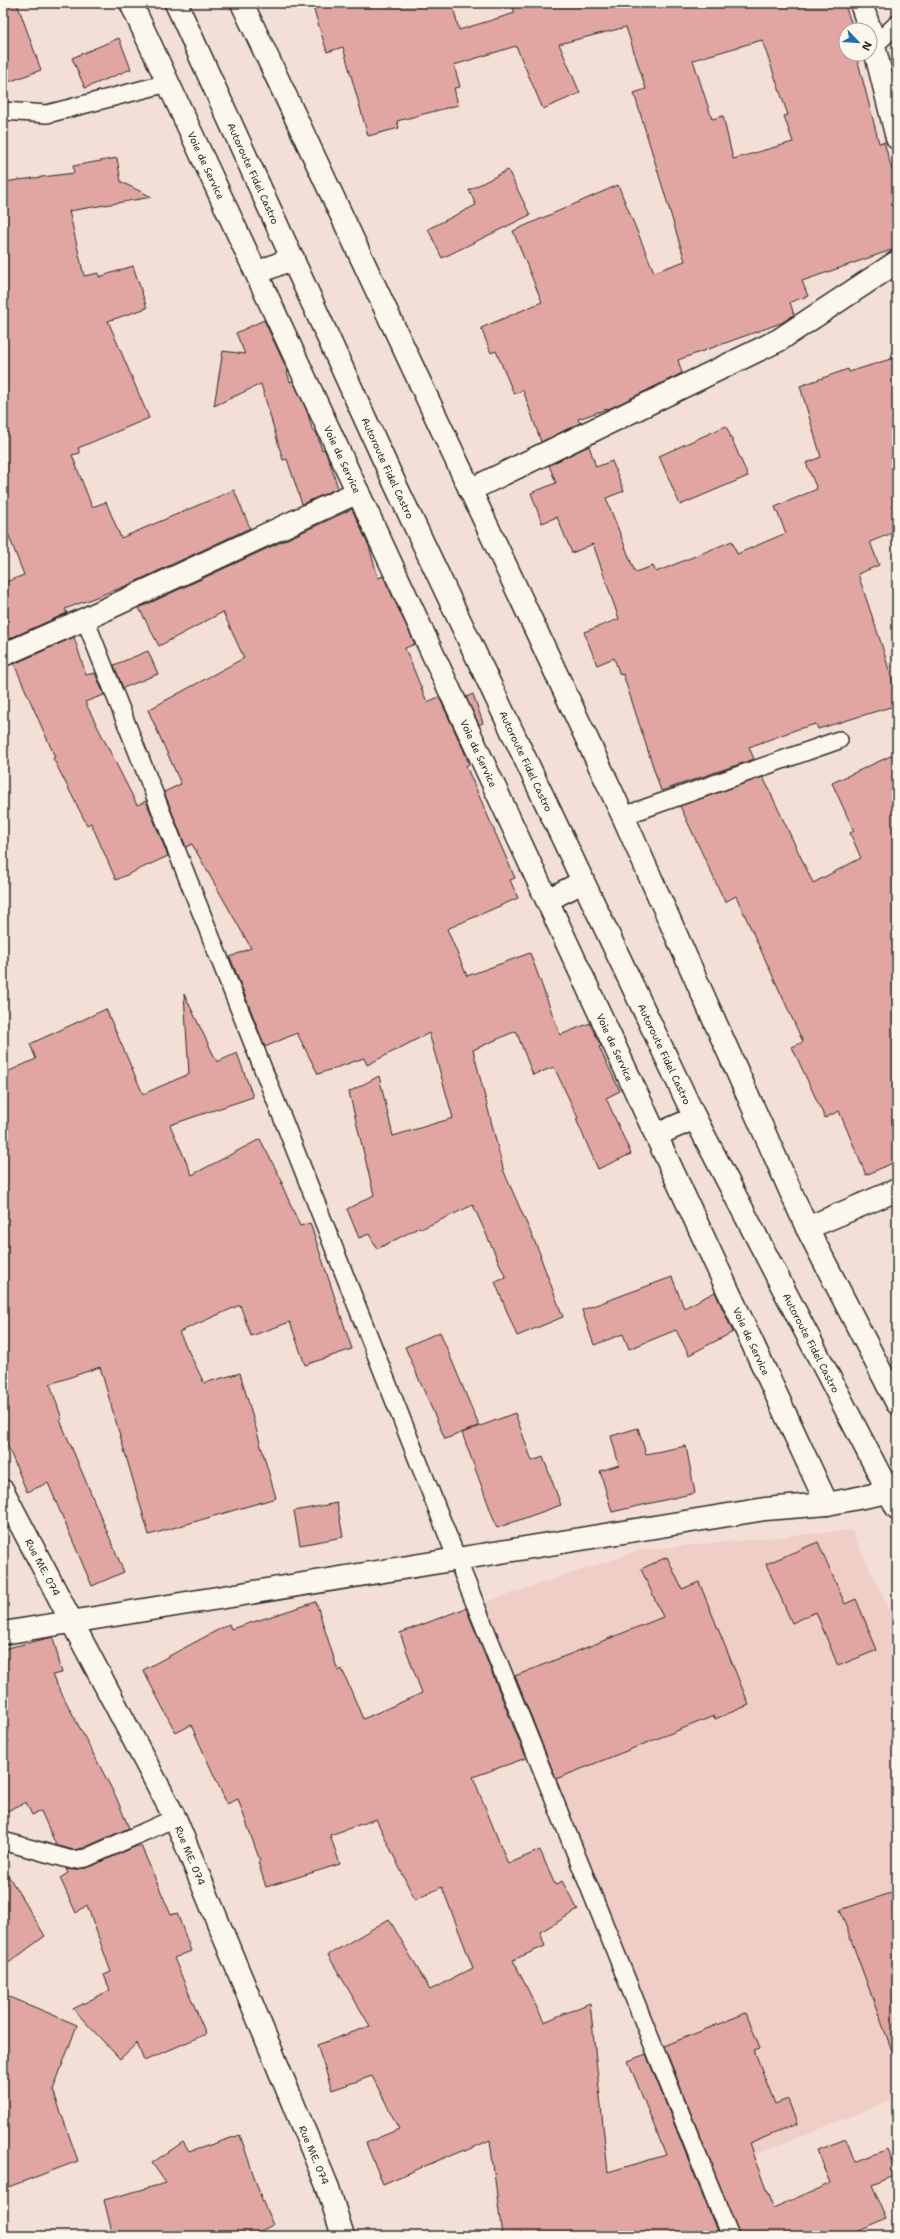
<svg xmlns="http://www.w3.org/2000/svg" width="900" height="2239" font-family="'Shantell Sans',sans-serif">
<style>
.built{fill:#eecec6}
.building{fill:#e1a6a2;stroke:#2b2b2b;fill-rule:evenodd}
.lines{fill:none;stroke-linecap:round;stroke-linejoin:round}
.lane-casing{stroke:#2b2b2b;stroke-width:20}
.street-casing{stroke:#2b2b2b;stroke-width:25}
.highway-casing{stroke:#2b2b2b;stroke-width:25}
.lane{stroke:#fbf7ec;stroke-width:17}
.street{stroke:#fbf7ec;stroke-width:22}
.highway{stroke:#fbf7ec;stroke-width:22}
.labels{text-anchor:middle;stroke-width:3.5;stroke-linejoin:round;paint-order:stroke}
.street-label{font-size:10px;fill:#2b2b2b;stroke:#fbf7ec}
</style>
<rect width="100%" height="100%" fill="#f3dfd6"/>
<filter id="ink" filterUnits="userSpaceOnUse"><feTurbulence type="fractalNoise" baseFrequency=".025" numOctaves="2"/><feDisplacementMap in="SourceGraphic" scale="8" xChannelSelector="R" yChannelSelector="G"/><feConvolveMatrix kernelMatrix="1 2 1 2 8 2 1 2 1" color-interpolation-filters="sRGB"/></filter>
<g filter="url(#ink)">
<path class="built" d="M 851,1530 L 897,1625 L 897,2098 L 719,2169 L 559,1804 L 483,1603 L 641,1550 Z"/>
<g class="building">
<path d="M 3,3 L 17,3 L 41,70 L 3,84 Z"/>
<path d="M 327,3 L 452,3 L 459,30 L 515,13 L 511,3 L 844,3 L 854,30 L 846,30 L 846,54 L 856,54 L 879,143 L 884,142 L 897,187 L 897,248 L 802,281 L 808,296 L 790,302 L 794,315 L 781,323 L 678,360 L 682,373 L 613,407 L 578,419 L 580,423 L 541,442 L 523,390 L 514,394 L 496,351 L 491,353 L 481,328 L 542,302 L 513,231 L 618,185 L 654,272 L 685,261 L 634,93 L 646,89 L 626,27 L 559,44 L 580,93 L 543,109 L 516,46 L 454,65 L 460,87 L 454,88 L 458,105 L 397,121 L 399,128 L 368,136 L 343,47 L 327,52 L 313,7 ZM 762,40 L 788,115 L 784,116 L 793,142 L 733,159 L 723,116 L 712,119 L 693,60 Z"/>
<path d="M 119,38 L 131,69 L 85,88 L 72,58 Z"/>
<path d="M 117,158 L 121,182 L 152,197 L 69,211 L 84,276 L 99,273 L 99,277 L 133,266 L 147,308 L 108,321 L 149,418 L 78,448 L 80,453 L 72,455 L 92,507 L 106,502 L 121,538 L 234,490 L 250,528 L 128,585 L 65,609 L 67,613 L 4,641 L 3,583 L 24,575 L 3,521 L 3,182 L 74,173 L 73,166 Z"/>
<path d="M 508,170 L 530,215 L 442,258 L 428,229 L 476,205 L 469,190 Z"/>
<path d="M 264,320 L 288,372 L 287,372 L 290,382 L 293,381 L 307,411 L 313,432 L 316,431 L 322,450 L 324,449 L 329,460 L 338,488 L 302,504 L 287,459 L 283,460 L 261,384 L 214,406 L 223,351 L 245,354 L 236,333 Z"/>
<path d="M 897,357 L 897,531 L 870,542 L 879,565 L 858,574 L 882,646 L 897,697 L 897,705 L 818,729 L 816,724 L 798,729 L 749,747 L 754,759 L 661,791 L 623,674 L 620,675 L 614,658 L 597,665 L 584,632 L 619,619 L 593,544 L 572,553 L 557,517 L 542,523 L 531,493 L 556,483 L 549,465 L 589,446 L 596,467 L 612,461 L 624,491 L 606,498 L 635,572 L 653,566 L 656,572 L 732,541 L 737,554 L 786,533 L 775,507 L 817,489 L 806,463 L 821,457 L 800,386 L 848,369 L 849,372 Z"/>
<path d="M 726,426 L 748,476 L 680,505 L 659,456 Z"/>
<path d="M 352,509 L 369,546 L 378,578 L 383,576 L 415,644 L 405,648 L 427,702 L 439,697 L 464,751 L 469,764 L 466,766 L 515,878 L 510,880 L 518,898 L 447,929 L 467,976 L 530,953 L 560,1035 L 590,1023 L 601,1046 L 599,1047 L 620,1091 L 606,1098 L 631,1154 L 598,1169 L 576,1119 L 578,1118 L 554,1067 L 533,1075 L 516,1031 L 473,1050 L 504,1172 L 541,1256 L 540,1256 L 563,1317 L 517,1336 L 495,1282 L 506,1278 L 473,1205 L 421,1229 L 420,1227 L 377,1249 L 369,1234 L 359,1238 L 347,1209 L 374,1195 L 349,1092 L 379,1076 L 393,1136 L 453,1118 L 429,1033 L 367,1065 L 364,1058 L 318,1074 L 297,1033 L 265,1047 L 230,957 L 251,948 L 192,844 L 186,847 L 164,792 L 181,784 L 148,710 L 244,658 L 223,612 L 159,646 L 139,608 Z"/>
<path d="M 74,637 L 86,675 L 95,673 L 104,695 L 85,702 L 137,805 L 146,801 L 168,856 L 116,880 L 91,823 L 87,825 L 53,758 L 55,757 L 14,664 Z"/>
<path d="M 148,651 L 158,674 L 123,688 L 114,665 Z"/>
<path d="M 473,694 L 483,723 L 479,725 L 466,697 Z"/>
<path d="M 897,753 L 897,1161 L 866,1175 L 839,1111 L 825,1118 L 792,1047 L 803,1042 L 736,896 L 725,902 L 680,806 L 763,777 L 813,883 L 861,858 L 850,833 L 854,831 L 832,783 Z"/>
<path d="M 184,994 L 217,1062 L 237,1053 L 253,1097 L 170,1125 L 192,1175 L 260,1139 L 283,1183 L 281,1183 L 300,1226 L 310,1223 L 352,1349 L 305,1365 L 290,1322 L 251,1336 L 240,1305 L 179,1332 L 204,1383 L 240,1373 L 276,1498 L 149,1535 L 100,1367 L 50,1384 L 62,1419 L 60,1420 L 124,1572 L 92,1586 L 48,1483 L 27,1492 L 3,1435 L 3,1081 L 8,1078 L 7,1072 L 36,1059 L 30,1044 L 106,1009 L 143,1094 L 189,1074 Z"/>
<path d="M 672,1277 L 684,1308 L 715,1292 L 733,1332 L 689,1355 L 676,1330 L 629,1349 L 623,1334 L 594,1345 L 582,1310 Z"/>
<path d="M 440,1332 L 479,1426 L 445,1439 L 405,1347 Z"/>
<path d="M 515,1413 L 532,1461 L 543,1457 L 561,1505 L 497,1528 L 462,1433 Z"/>
<path d="M 638,1428 L 646,1454 L 686,1446 L 695,1493 L 612,1512 L 600,1471 L 619,1465 L 611,1436 Z"/>
<path d="M 337,1503 L 343,1537 L 300,1545 L 294,1511 Z"/>
<path d="M 818,1542 L 845,1604 L 856,1599 L 877,1650 L 838,1666 L 816,1612 L 792,1623 L 766,1564 Z"/>
<path d="M 667,1557 L 682,1589 L 699,1582 L 749,1705 L 715,1719 L 714,1716 L 556,1779 L 515,1676 L 663,1617 L 641,1569 Z"/>
<path d="M 316,1602 L 338,1671 L 342,1669 L 363,1719 L 422,1693 L 400,1633 L 466,1608 L 526,1758 L 473,1777 L 508,1864 L 540,1850 L 555,1885 L 562,1881 L 578,1910 L 540,1932 L 545,1946 L 513,1960 L 544,2022 L 590,2003 L 608,2172 L 666,2155 L 628,2061 L 646,2054 L 719,2236 L 502,2236 L 490,2140 L 466,2151 L 465,2149 L 383,2184 L 366,2143 L 399,2129 L 372,2076 L 332,2090 L 317,2045 L 370,2026 L 328,1955 L 389,1919 L 430,1990 L 473,1968 L 442,1887 L 415,1900 L 376,1819 L 330,1835 L 340,1864 L 266,1887 L 258,1862 L 260,1861 L 238,1799 L 227,1804 L 191,1725 L 176,1733 L 143,1670 L 229,1624 L 231,1629 Z"/>
<path d="M 53,1637 L 62,1673 L 52,1675 L 116,1797 L 129,1828 L 83,1848 L 73,1850 L 56,1845 L 41,1811 L 32,1815 L 26,1802 L 3,1813 L 3,1649 Z"/>
<path d="M 137,1846 L 141,1846 L 171,1915 L 177,1913 L 191,1951 L 174,1958 L 206,2034 L 144,2061 L 137,2043 L 120,2059 L 73,2009 L 110,1990 L 104,1975 L 111,1972 L 87,1905 L 76,1913 L 60,1878 L 68,1873 L 66,1869 L 73,1870 L 90,1867 Z"/>
<path d="M 3,1867 L 45,1936 L 3,1967 Z"/>
<path d="M 897,1891 L 897,2055 L 894,2056 L 840,1910 Z"/>
<path d="M 3,1994 L 77,2025 L 53,2090 L 78,2161 L 3,2189 Z"/>
<path d="M 746,2013 L 760,2048 L 754,2050 L 775,2104 L 788,2099 L 797,2124 L 749,2144 L 773,2208 L 831,2183 L 817,2150 L 846,2139 L 855,2162 L 887,2149 L 897,2175 L 872,2185 L 887,2219 L 846,2236 L 740,2236 L 664,2046 Z"/>
<path d="M 240,2135 L 262,2200 L 273,2225 L 250,2236 L 113,2236 L 104,2200 L 166,2183 L 152,2163 L 183,2142 L 189,2152 Z"/>
</g>
<g class="lines">
<g class="lane-casing">
<g id="lane">
<path d="M 875,45 L 897,24"/>
<path d="M 3,111 L 47,114 L 168,83"/>
<path d="M 85,619 L 457,1559 L 730,2236"/>
<path d="M 623,816 L 839,740"/>
<path d="M 3,1841 L 72,1860 L 86,1858 L 175,1818"/>
</g>
</g>
<g class="street-casing">
<g id="street">
<path id="s1" d="M 131,3 L 827,1504"/>
<path d="M 861,3 L 870,30"/>
<path d="M 870,30 L 897,138"/>
<path d="M 257,273 L 293,258"/>
<path d="M 470,490 L 779,340 L 897,262"/>
<path d="M 3,655 L 85,619 L 358,492"/>
<path d="M 547,900 L 583,882"/>
<path d="M 656,1135 L 695,1118"/>
<path d="M 807,1228 L 897,1190"/>
<path id="s2" d="M 3,1491 L 175,1818 L 328,2188 L 343,2236"/>
<path d="M 3,1633 L 765,1509 L 827,1504 L 889,1492"/>
</g>
</g>
<g class="highway-casing">
<g id="highway">
<path id="s3" d="M 176,3 L 388,469 L 695,1118 L 897,1508"/>
<path d="M 242,3 L 623,816 L 807,1228 L 897,1403"/>
</g>
</g>
<use href="#lane" class="lane"/>
<use href="#street" class="street"/>
<use href="#highway" class="highway"/>
</g>
</g>
<g class="labels">
<g class="street-label">
<text dy="4" stroke="none"><textPath href="#s1" startOffset="179">Voie de Service</textPath></text>
<text dy="4" stroke="none"><textPath href="#s3" startOffset="187">Autoroute Fidel Castro</textPath></text>
<text dy="4" stroke="none"><textPath href="#s1" startOffset="503">Voie de Service</textPath></text>
<text dy="4" stroke="none"><textPath href="#s3" startOffset="511">Autoroute Fidel Castro</textPath></text>
<text dy="4" stroke="none"><textPath href="#s1" startOffset="827">Voie de Service</textPath></text>
<text dy="4" stroke="none"><textPath href="#s3" startOffset="835">Autoroute Fidel Castro</textPath></text>
<text dy="4" stroke="none"><textPath href="#s1" startOffset="1151">Voie de Service</textPath></text>
<text dy="4" stroke="none"><textPath href="#s3" startOffset="1159">Autoroute Fidel Castro</textPath></text>
<text dy="4" stroke="none"><textPath href="#s1" startOffset="1475">Voie de Service</textPath></text>
<text dy="4" stroke="none"><textPath href="#s3" startOffset="1483">Autoroute Fidel Castro</textPath></text>
<text dy="4" stroke="none"><textPath href="#s2" startOffset="86">Rue ME. 074</textPath></text>
<text dy="4" stroke="none"><textPath href="#s2" startOffset="410">Rue ME. 074</textPath></text>
<text dy="4" stroke="none"><textPath href="#s2" startOffset="734">Rue ME. 074</textPath></text>
</g>
</g>
<rect width="900" height="2239" fill="none" stroke="#fbf7ec" stroke-width="16"/>
<rect x="8" y="8" width="884" height="2223" fill="none" stroke="#2b2b2b" stroke-width="1.5" filter="url(#ink)"/>
<g transform="translate(858 42) rotate(115)"><circle r="19" fill="#fbf7ec" stroke="#a8a59f"/>
<path d="M0-3L7 15L0 10L-7 15Z" fill="#1f6fb2"/>
<text y="-6" font-size="11" font-weight="bold" text-anchor="middle" fill="#2b2b2b">N</text>
</g>
</svg>
